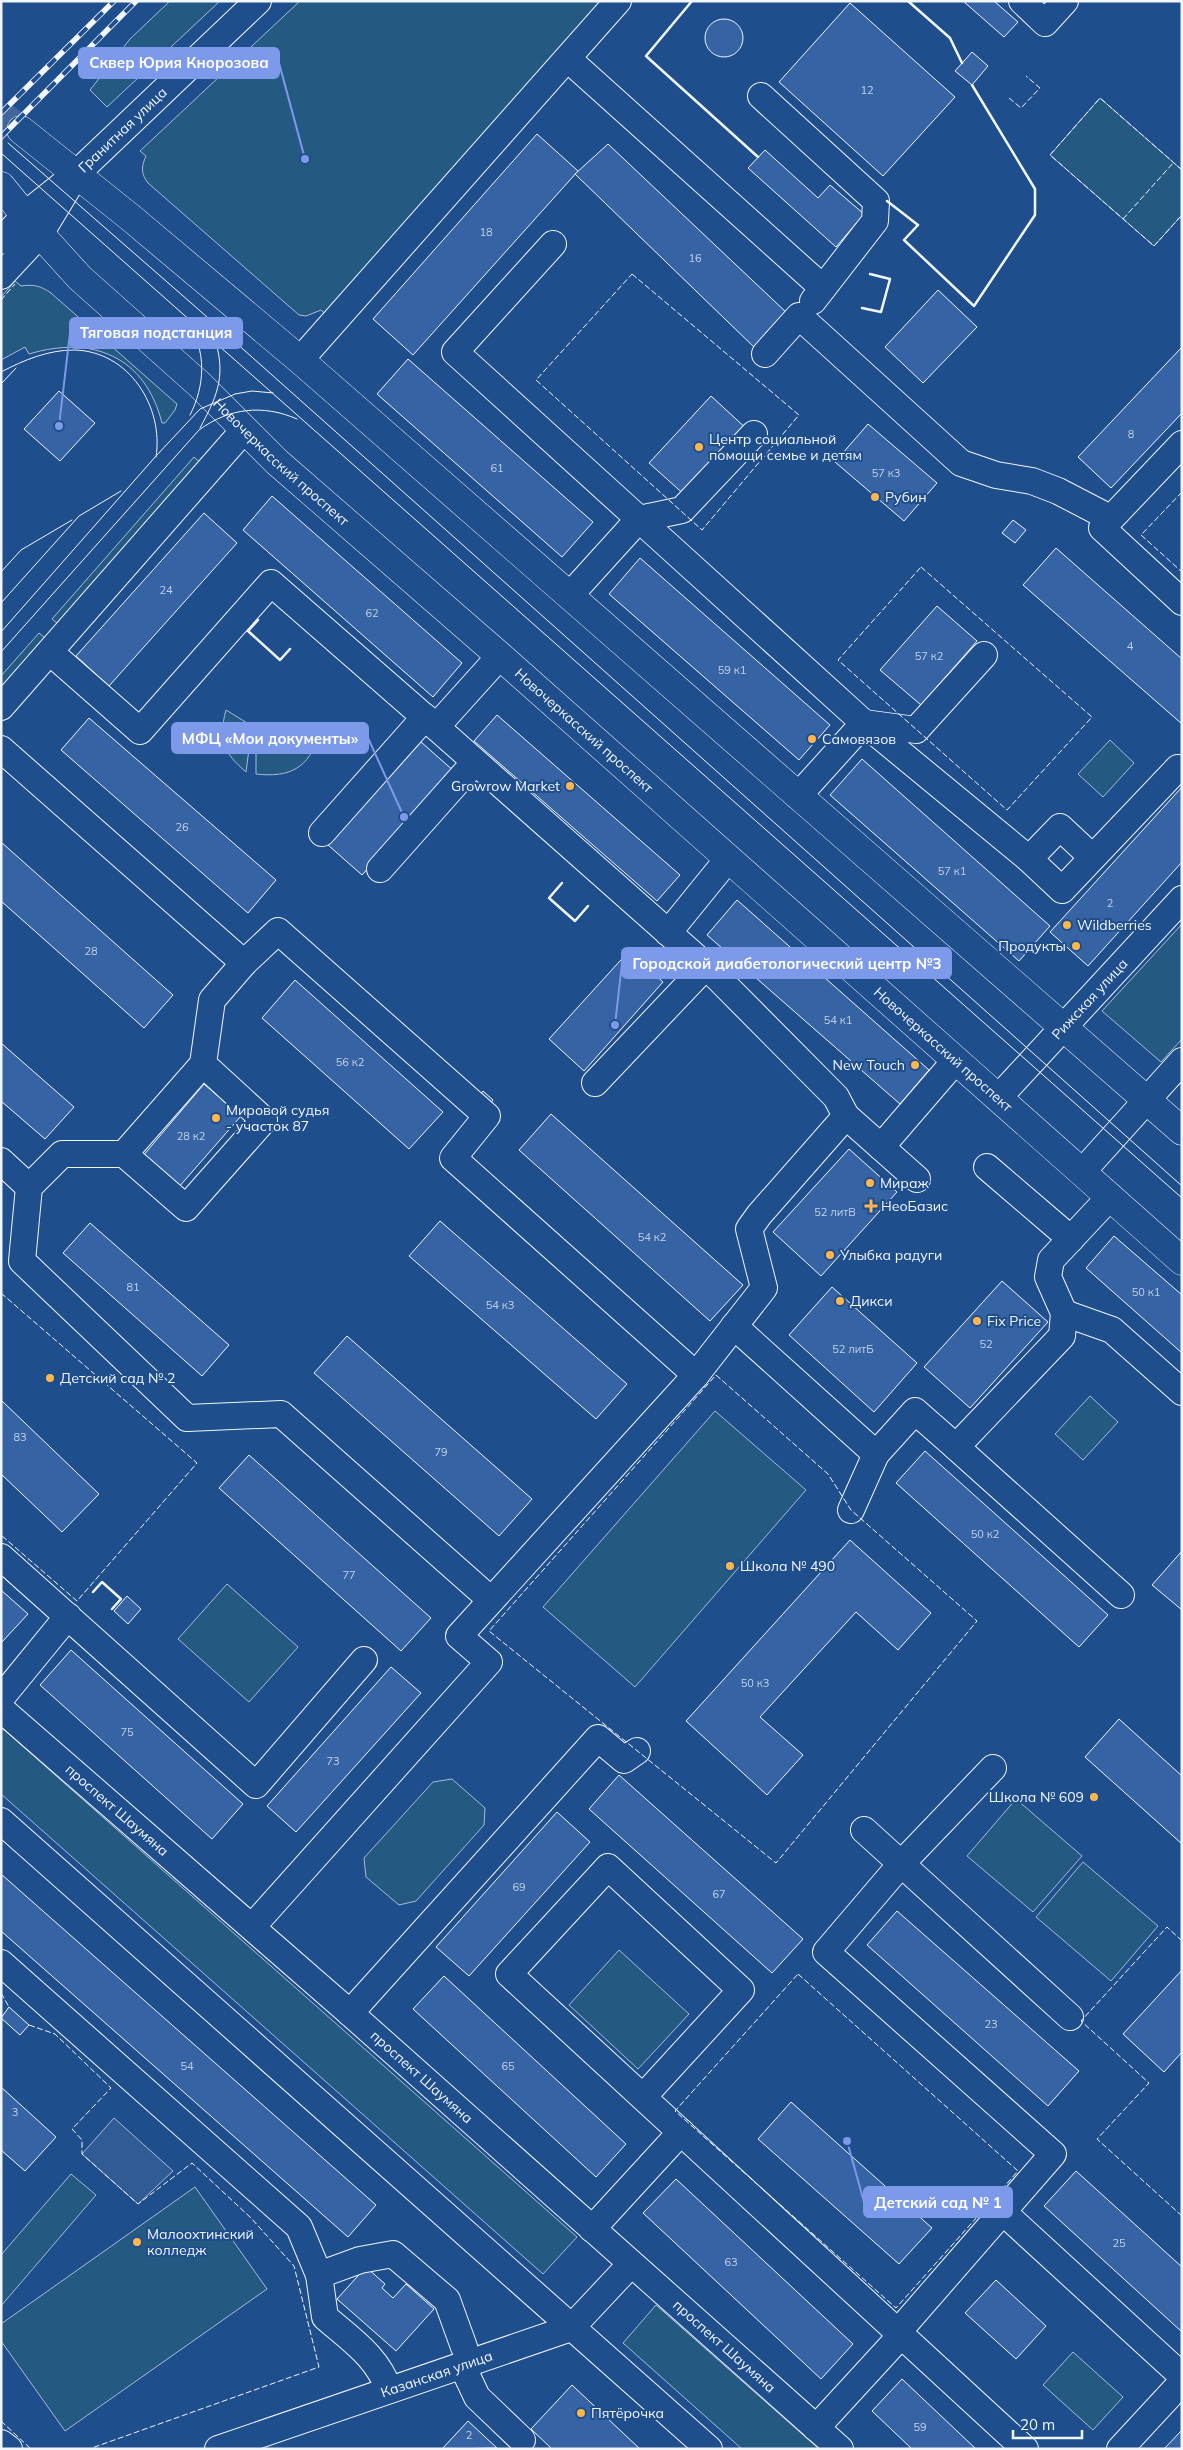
<svg xmlns="http://www.w3.org/2000/svg" width="1183" height="2450" font-family="Mulish,sans-serif">
<style>
.green{fill:#245a82;stroke:#a8bbd7}
.parking{fill:#305b95;stroke:#a8bbd7}
.building{fill:#3563a3;stroke:#f2f6ff}
.lines{fill:none;stroke-linecap:round;stroke-linejoin:round}
.major-tunnel{stroke:#3f679d;stroke-width:28;stroke-dasharray:28 14;stroke-linecap:butt}
.minor-casing{stroke:#f2f6ff;stroke-width:28}
.major-casing{stroke:#f2f6ff;stroke-width:29}
.minor{stroke:#1f4e8c;stroke-width:26}
.major{stroke:#1f4e8c;stroke-width:28}
.tram{stroke:#f2f6ff;stroke-width:1}
.rail-casing{stroke:#f2f6ff;stroke-width:5.5}
.rail{stroke:#1f4e8c;stroke-width:4;stroke-dasharray:11;stroke-linecap:butt}
.fence{stroke:#f2f6ff;stroke-width:1;stroke-dasharray:6 2.5;stroke-linecap:butt}
.wall{stroke:#f2f6ff;stroke-width:2.5}
.poi-dot{fill:#ffb74d;stroke:#1f4e8c;stroke-width:2}
.labels{text-anchor:middle;stroke-width:4;stroke-linejoin:round;paint-order:stroke}
.number-label{font-size:11px;fill:#c3d1e8}
.street-label{font-size:14px;fill:#f2f6ff;stroke:#1f4e8c}
.poi-label{font-size:14px;fill:#f2f6ff;stroke:#1f4e8c;text-anchor:start}
.leader{fill:none;stroke:#7d9aea;stroke-width:2}
.callout-dot{fill:#7d9aea;stroke:#1f4e8c;stroke-width:2}
.callout{fill:#7d9aea;stroke:#7d9aea;stroke-width:2}
.callout-label{font-size:15px;text-anchor:middle;font-weight:bold;fill:#fff}
</style>
<rect width="100%" height="100%" fill="#1f4e8c"/>
<g class="green">
<path d="M 170,1 L 220,1 L 107,107 L 90,90 L 130,39 Z"/>
<path d="M 300,1 L 604,1 L 327,316 L 321,310 L 306,316 L 299,315 L 148,183 C 141,174 141,167 146,156 L 140,151 Z"/>
<path d="M 1100,98 L 1182,170 L 1182,215 L 1154,246 L 1050,155 Z"/>
<path d="M 15,281 L 21,286 C 33,284 41,286 51,293 L 177,404 L 175,410 L 165,423 L 162,423 C 145,356 92,335 29,354 L 25,347 L 1,360 L 1,297 Z"/>
<path d="M 194,457 L 204,466 L 63,628 L 52,619 Z"/>
<path d="M 39,633 L 50,642 L 1,697 L 1,676 Z"/>
<path d="M 226,710 L 252,726 L 246,772 C 223,752 218,740 226,710 Z"/>
<path d="M 261,729 L 300,736 L 318,735 C 310,768 289,778 256,774 L 256,750 Z"/>
<path d="M 1110,740 L 1134,763 L 1103,797 L 1078,774 Z"/>
<path d="M 1182,924 L 1182,1039 L 1161,1062 L 1102,1011 Z"/>
<path d="M 1090,1396 L 1118,1422 L 1083,1460 L 1055,1434 Z"/>
<path d="M 715,1411 L 806,1490 L 635,1687 L 543,1607 Z"/>
<path d="M 227,1584 L 298,1647 L 249,1702 L 178,1639 Z"/>
<path d="M 1,1727 L 577,2237 L 543,2274 L 1,1794 Z"/>
<path d="M 452,1779 L 485,1808 L 484,1825 L 416,1901 L 399,1905 L 366,1877 L 364,1858 L 433,1782 Z"/>
<path d="M 1016,1799 L 1082,1856 L 1033,1912 L 967,1856 Z"/>
<path d="M 1083,1862 L 1158,1926 L 1111,1981 L 1036,1917 Z"/>
<path d="M 619,1950 L 689,2014 L 638,2069 L 569,2005 Z"/>
<path d="M 71,2174 L 96,2195 L 1,2306 L 1,2255 Z"/>
<path d="M 195,2187 L 267,2289 L 65,2431 L 1,2341 L 1,2324 Z"/>
<path d="M 656,2305 L 819,2449 L 742,2449 L 623,2343 Z"/>
<path d="M 1073,2352 L 1123,2397 L 1093,2430 L 1043,2385 Z"/>
</g>
<path class="parking" d="M 114,2118 L 173,2171 L 138,2204 L 82,2154 Z"/>
<g class="building">
<path d="M 963,1 L 994,1 L 1018,22 L 1004,37 Z"/>
<path d="M 850,3 L 955,97 L 883,176 L 779,82 Z"/>
<circle cx="724" cy="38" r="19"/>
<path d="M 972,52 L 988,66 L 972,85 L 955,71 Z"/>
<path d="M 537,134 L 578,171 L 413,355 L 373,319 Z"/>
<path d="M 608,144 L 788,314 L 756,349 L 575,174 Z"/>
<path d="M 765,150 L 818,198 L 830,185 L 864,214 L 836,247 L 748,168 Z"/>
<path d="M 938,290 L 977,327 L 923,383 L 885,347 Z"/>
<path d="M 1182,347 L 1182,413 L 1111,488 L 1078,457 Z"/>
<path d="M 408,359 L 593,522 L 562,557 L 377,394 Z"/>
<path d="M 59,391 L 95,423 L 60,461 L 24,429 Z"/>
<path d="M 711,396 L 749,431 L 687,497 L 649,463 Z"/>
<path d="M 868,424 L 937,483 L 904,521 L 835,462 Z"/>
<path d="M 272,496 L 462,663 L 433,697 L 243,530 Z"/>
<path d="M 204,513 L 237,543 L 109,686 L 76,656 Z"/>
<path d="M 1013,520 L 1026,530 L 1015,543 L 1002,533 Z"/>
<path d="M 1056,548 L 1182,659 L 1182,724 L 1023,585 Z"/>
<path d="M 640,558 L 830,725 L 799,760 L 609,594 Z"/>
<path d="M 937,606 L 977,641 L 921,705 L 880,670 Z"/>
<path d="M 497,715 L 680,875 L 657,901 L 474,741 Z"/>
<path d="M 89,718 L 276,880 L 248,913 L 61,750 Z"/>
<path d="M 421,742 L 455,772 L 362,875 L 328,845 Z"/>
<path d="M 862,759 L 1050,926 L 1019,961 L 830,795 Z"/>
<path d="M 1182,787 L 1182,862 L 1088,966 L 1050,932 Z"/>
<path d="M 1,842 L 173,995 L 144,1028 L 1,901 Z"/>
<path d="M 737,900 L 929,1070 L 900,1104 L 707,935 Z"/>
<path d="M 629,951 L 663,982 L 584,1071 L 549,1039 Z"/>
<path d="M 295,980 L 443,1112 L 409,1149 L 262,1018 Z"/>
<path d="M 1,1043 L 74,1107 L 45,1139 L 1,1101 Z"/>
<path d="M 204,1084 L 241,1116 L 178,1188 L 142,1157 Z"/>
<path d="M 483,1091 L 493,1100 L 485,1110 L 475,1101 Z"/>
<path d="M 551,1114 L 743,1285 L 710,1321 L 519,1150 Z"/>
<path d="M 849,1149 L 897,1192 L 821,1276 L 773,1232 Z"/>
<path d="M 440,1221 L 627,1384 L 596,1419 L 409,1256 Z"/>
<path d="M 90,1223 L 229,1345 L 202,1376 L 63,1253 Z"/>
<path d="M 1114,1236 L 1182,1295 L 1182,1353 L 1086,1268 Z"/>
<path d="M 1002,1281 L 1048,1322 L 970,1408 L 924,1367 Z"/>
<path d="M 832,1287 L 917,1363 L 874,1412 L 789,1335 Z"/>
<path d="M 347,1336 L 532,1499 L 499,1536 L 314,1373 Z"/>
<path d="M 1,1400 L 99,1494 L 62,1532 L 1,1474 Z"/>
<path d="M 925,1451 L 1108,1615 L 1079,1647 L 896,1483 Z"/>
<path d="M 249,1455 L 431,1618 L 401,1651 L 219,1488 Z"/>
<path d="M 850,1540 L 931,1613 L 898,1650 L 856,1612 L 760,1717 L 803,1755 L 767,1795 L 686,1721 Z"/>
<path d="M 1182,1551 L 1182,1610 L 1152,1585 Z"/>
<path d="M 1,1590 L 28,1614 L 1,1643 Z"/>
<path d="M 127,1596 L 141,1609 L 128,1624 L 114,1611 Z"/>
<path d="M 71,1650 L 243,1804 L 212,1839 L 40,1685 Z"/>
<path d="M 391,1667 L 421,1693 L 296,1832 L 267,1806 Z"/>
<path d="M 1119,1719 L 1182,1776 L 1182,1844 L 1085,1757 Z"/>
<path d="M 619,1775 L 803,1939 L 772,1973 L 589,1809 Z"/>
<path d="M 557,1812 L 590,1842 L 469,1976 L 436,1947 Z"/>
<path d="M 1,1874 L 376,2205 L 348,2237 L 1,1931 Z"/>
<path d="M 897,1911 L 1079,2071 L 1048,2106 L 867,1945 Z"/>
<path d="M 1182,1970 L 1182,2052 L 1164,2072 L 1123,2034 Z"/>
<path d="M 444,1976 L 626,2144 L 596,2177 L 413,2009 Z"/>
<path d="M 9,2007 L 29,2025 L 20,2035 L 1,2018 Z"/>
<path d="M 1,2087 L 56,2137 L 25,2171 L 1,2150 Z"/>
<path d="M 791,2102 L 932,2228 L 899,2264 L 758,2139 Z"/>
<path d="M 1076,2171 L 1182,2267 L 1182,2332 L 1044,2206 Z"/>
<path d="M 676,2179 L 853,2344 L 821,2379 L 643,2213 Z"/>
<path d="M 366,2267 L 385,2284 L 382,2288 L 393,2298 L 406,2284 L 434,2309 L 396,2351 L 337,2299 Z"/>
<path d="M 996,2280 L 1046,2326 L 1016,2359 L 965,2313 Z"/>
<path d="M 902,2379 L 921,2397 L 976,2449 L 912,2449 L 872,2411 Z"/>
<path d="M 572,2385 L 640,2449 L 552,2449 L 531,2429 Z"/>
<path d="M 468,2421 L 497,2448 L 442,2449 Z"/>
<path d="M 1182,2430 L 1182,2449 L 1164,2449 Z"/>
</g>
<g class="lines">
<path class="major-tunnel" d="M 1,114 L 21,130"/>
<g class="minor-casing">
<g id="minor">
<path d="M 1022,1 L 1045,23 L 1065,1"/>
<path d="M 568,59 L 823,288"/>
<path d="M 761,96 L 876,201 L 875,221 L 813,301"/>
<path id="s1" d="M 1,241 L 26,214 L 75,175 L 258,1"/>
<path d="M 553,244 L 455,352 L 639,519 L 682,510 L 754,434"/>
<path d="M 1,276 L 40,234 L 69,186"/>
<path d="M 765,354 L 799,316 L 961,463 L 996,475 L 1032,481 L 1058,491 L 1110,518"/>
<path d="M 300,360 L 618,1"/>
<path d="M 1182,444 L 1102,528 L 1182,602"/>
<path d="M 571,594 L 639,519 L 864,723 L 798,796"/>
<path d="M 50,652 L 140,731 L 271,583 L 436,727 L 500,656"/>
<path d="M 1,707 L 244,430"/>
<path d="M 864,723 L 1029,859 L 1062,890 L 1178,768"/>
<path d="M 864,723 L 916,730 L 984,655"/>
<path d="M 436,727 L 706,966 L 836,1097 L 846,1116"/>
<path d="M 1,749 L 244,963"/>
<path d="M 322,833 L 425,717"/>
<path d="M 1029,859 L 1060,827 L 1092,857"/>
<path d="M 380,869 L 475,762"/>
<path d="M 668,933 L 728,859"/>
<path d="M 595,1083 L 706,966"/>
<path id="s2" d="M 998,1098 L 1182,899"/>
<path d="M 881,1147 L 917,1179"/>
<path d="M 124,1154 L 203,1064"/>
<path d="M 1,1161 L 29,1187"/>
<path d="M 987,1167 L 1071,1239"/>
<path d="M 1082,1172 L 1182,1061"/>
<path d="M 1064,1313 L 1112,1330 L 1182,1392"/>
<path d="M 734,1326 L 876,1454 L 915,1411 L 956,1447 L 1062,1336 L 1064,1313 L 1048,1277 L 1051,1260 L 1110,1197"/>
<path d="M 956,1447 L 1121,1595"/>
<path d="M 851,1510 L 876,1454"/>
<path d="M 1,1557 L 256,1785 L 364,1660"/>
<path d="M 491,1600 L 281,1414 L 187,1418 L 22,1261 L 29,1187 L 62,1154 L 124,1154 L 186,1208 L 264,1120 L 203,1064 L 212,1000 L 244,963 L 278,931 L 487,1116 L 453,1158 L 696,1375 L 764,1288 L 749,1229 L 759,1215 L 846,1116 L 881,1147 L 956,1060"/>
<path d="M 1,1698 L 68,1616"/>
<path id="s3" d="M 1,1709 L 350,2013 L 840,2449"/>
<path d="M 1,1821 L 709,2449"/>
<path d="M 864,1830 L 1070,2017"/>
<path d="M 252,1927 L 489,1662 L 459,1636 L 696,1375"/>
<path d="M 1,1963 L 299,2227 L 319,2275 L 325,2317 C 351,2340 377,2356 389,2390"/>
<path d="M 350,2013 L 598,1738 L 624,1760 L 637,1751"/>
<path d="M 643,2097 L 741,1990 L 608,1867 L 509,1974 L 1025,2449"/>
<path d="M 1003,2212 L 1182,2376"/>
<path d="M 592,2229 L 681,2132"/>
<path d="M 319,2275 L 360,2260 L 393,2254 L 447,2300 L 464,2347"/>
<path d="M 462,2365 L 477,2397 L 522,2440"/>
<path d="M 816,2428 L 895,2342 L 898,2332 L 1053,2154 L 826,1952 L 901,1864 L 993,1768"/>
<path d="M 1,2443 L 9,2449"/>
<path id="s4" d="M 218,2449 L 571,2328 L 631,2264"/>
<path d="M 1120,2449 L 1182,2382"/>
</g>
</g>
<g class="major-casing">
<g id="major">
<path d="M 21,130 L 131,218 L 300,360 L 1182,1131"/>
<path id="s5" d="M 1,186 L 40,234 L 80,278 L 200,385 L 277,462 L 500,656 L 1182,1261"/>
</g>
</g>
<use href="#minor" class="minor"/>
<use href="#major" class="major"/>
<g class="tram">
<path d="M 8,143 L 198,309 L 1182,1186"/>
<path d="M 1,153 L 1182,1198"/>
<path d="M 188,323 C 207,351 205,386 190,415"/>
<path d="M 1,372 C 24,360 48,350 74,350 C 129,351 164,407 156,457"/>
<path d="M 1,384 L 16,368"/>
<path d="M 200,428 C 216,398 226,378 216,343"/>
<path d="M 1,572 L 21,550 L 72,520"/>
<path d="M 1,603 L 79,516 L 121,491"/>
<path d="M 1,632 L 156,456 L 200,409 L 235,394 L 252,391 L 273,393"/>
<path d="M 1,652 L 199,430 C 229,408 263,404 297,419"/>
</g>
<g class="rail-casing">
<g id="rail">
<path d="M 1,113 L 114,1"/>
<path d="M 1,137 L 136,1"/>
</g>
</g>
<use href="#rail" class="rail"/>
<g class="fence">
<path d="M 1009,98 L 1021,108 L 1040,88 L 1026,76"/>
<path d="M 1182,170 L 1100,98 L 1050,155 L 1154,246 L 1182,215"/>
<path d="M 1123,219 L 1174,162"/>
<path d="M 632,274 L 799,415 L 702,530 L 536,380 Z"/>
<path d="M 1,300 L 15,284"/>
<path d="M 1182,492 L 1141,535 L 1182,572"/>
<path d="M 921,567 L 1092,717 L 1007,810 L 838,660 Z"/>
<path d="M 1,1293 L 197,1463 L 77,1601 L 1,1535"/>
<path d="M 716,1375 L 828,1474 L 851,1510 L 977,1621 L 776,1863 L 489,1631 Z"/>
<path d="M 1182,1941 L 1167,1927 L 1081,2021 L 1149,2083 L 1097,2139 L 1182,2216"/>
<path d="M 798,1974 L 1018,2171 L 896,2308 L 675,2111 Z"/>
<path d="M 1,1993 L 9,2007"/>
<path d="M 29,2025 L 55,2034 L 111,2088 L 72,2129 L 82,2140 L 82,2154 L 138,2204 L 192,2163 L 251,2218 L 294,2266 L 319,2367 L 89,2449"/>
<path d="M 1,2421 L 31,2449"/>
</g>
<g class="wall">
<path d="M 692,1 L 646,56 L 758,157"/>
<path d="M 908,1 L 950,38 L 962,63"/>
<path d="M 887,201 L 918,225 L 904,240 L 974,306 L 1035,215 L 1035,189 L 972,85"/>
<path d="M 862,308 L 881,312 L 890,279 L 870,274"/>
<path d="M 258,620 L 248,631 L 280,660 L 290,649"/>
<path d="M 562,883 L 549,898 L 575,921 L 588,906"/>
<path d="M 93,1592 L 102,1582 L 121,1599 L 112,1609"/>
</g>
</g>
<g class="poi-dot">
<circle cx="699" cy="447" r="5"/>
<circle cx="875" cy="497" r="5"/>
<circle cx="812" cy="739" r="5"/>
<circle cx="570" cy="786" r="5"/>
<circle cx="1067" cy="925" r="5"/>
<circle cx="1076" cy="946" r="5"/>
<circle cx="915" cy="1065" r="5"/>
<circle cx="216" cy="1118" r="5"/>
<circle cx="870" cy="1183" r="5"/>
<path d="M868.5 1198.5h5v5h5v5h-5v5h-5v-5h-5v-5h5z"/>
<circle cx="830" cy="1255" r="5"/>
<circle cx="840" cy="1301" r="5"/>
<circle cx="977" cy="1321" r="5"/>
<circle cx="50" cy="1378" r="5"/>
<circle cx="730" cy="1566" r="5"/>
<circle cx="1094" cy="1797" r="5"/>
<circle cx="137" cy="2242" r="5"/>
<circle cx="581" cy="2413" r="5"/>
</g>
<g class="labels">
<g class="number-label">
<text x="867" y="94">12</text>
<text x="486" y="236">18</text>
<text x="695" y="262">16</text>
<text x="1131" y="438">8</text>
<text x="497" y="472">61</text>
<text x="886" y="477">57 к3</text>
<text x="166" y="594">24</text>
<text x="372" y="617">62</text>
<text x="1130" y="650">4</text>
<text x="929" y="660">57 к2</text>
<text x="732" y="674">59 к1</text>
<text x="182" y="831">26</text>
<text x="952" y="875">57 к1</text>
<text x="1110" y="907">2</text>
<text x="91" y="955">28</text>
<text x="838" y="1024">54 к1</text>
<text x="350" y="1066">56 к2</text>
<text x="191" y="1140">28 к2</text>
<text x="835" y="1216">52 литВ</text>
<text x="652" y="1241">54 к2</text>
<text x="133" y="1291">81</text>
<text x="1146" y="1296">50 к1</text>
<text x="500" y="1309">54 к3</text>
<text x="986" y="1348">52</text>
<text x="853" y="1353">52 литБ</text>
<text x="20" y="1441">83</text>
<text x="441" y="1456">79</text>
<text x="985" y="1538">50 к2</text>
<text x="349" y="1579">77</text>
<text x="755" y="1687">50 к3</text>
<text x="127" y="1736">75</text>
<text x="333" y="1765">73</text>
<text x="519" y="1891">69</text>
<text x="719" y="1898">67</text>
<text x="991" y="2028">23</text>
<text x="187" y="2070">54</text>
<text x="508" y="2070">65</text>
<text x="15" y="2116">3</text>
<text x="1119" y="2247">25</text>
<text x="731" y="2266">63</text>
<text x="920" y="2431">59</text>
<text x="469" y="2439">2</text>
</g>
<g class="street-label">
<text dy="5" stroke="none"><textPath href="#s1" startOffset="165">Гранитная улица</textPath></text>
<text dy="5" stroke="none"><textPath href="#s5" startOffset="394">Новочеркасский проспект</textPath></text>
<text dy="5" stroke="none"><textPath href="#s5" startOffset="799">Новочеркасский проспект</textPath></text>
<text dy="5" stroke="none"><textPath href="#s2" startOffset="135">Рижская улица</textPath></text>
<text dy="5" stroke="none"><textPath href="#s5" startOffset="1279">Новочеркасский проспект</textPath></text>
<text dy="5" stroke="none"><textPath href="#s3" startOffset="154">проспект Шаумяна</textPath></text>
<text dy="5" stroke="none"><textPath href="#s3" startOffset="559">проспект Шаумяна</textPath></text>
<text dy="5" stroke="none"><textPath href="#s3" startOffset="964">проспект Шаумяна</textPath></text>
<text dy="5" stroke="none"><textPath href="#s4" startOffset="231">Казанская улица</textPath></text>
</g>
<g class="poi-label">
<text x="709" y="444">Центр социальной<tspan x="709" dy="16">помощи семье и детям</tspan></text>
<text x="885" y="502">Рубин</text>
<text x="822" y="744">Самовязов</text>
<text x="560" y="791" text-anchor="end">Growrow Market</text>
<text x="1077" y="930">Wildberries</text>
<text x="1066" y="951" text-anchor="end">Продукты</text>
<text x="905" y="1070" text-anchor="end">New Touch</text>
<text x="226" y="1115">Мировой судья<tspan x="226" dy="16">- участок 87</tspan></text>
<text x="880" y="1188">Мираж</text>
<text x="881" y="1211">НеоБазис</text>
<text x="840" y="1260">Улыбка радуги</text>
<text x="850" y="1306">Дикси</text>
<text x="987" y="1326">Fix Price</text>
<text x="60" y="1383">Детский сад № 2</text>
<text x="740" y="1571">Школа № 490</text>
<text x="1084" y="1802" text-anchor="end">Школа № 609</text>
<text x="147" y="2239">Малоохтинский<tspan x="147" dy="16">колледж</tspan></text>
<text x="591" y="2418">Пятёрочка</text>
</g>
</g>
<path class="leader" d="M305 159L279 63M59 426L70 333M404 817L368 738M615 1025L622 963M847 2141L864 2202"/>
<g class="callout-dot">
<circle cx="305" cy="159" r="5"/>
<circle cx="59" cy="426" r="5"/>
<circle cx="404" cy="817" r="5"/>
<circle cx="615" cy="1025" r="5"/>
<circle cx="847" cy="2141" r="5"/>
</g>
<g class="callout">
<rect x="79" y="48" width="200" height="30" rx="5"/>
<rect x="70" y="318" width="172" height="30" rx="5"/>
<rect x="172" y="723" width="196" height="30" rx="5"/>
<rect x="622" y="948" width="329" height="30" rx="5"/>
<rect x="864" y="2187" width="148" height="30" rx="5"/>
</g>
<g class="callout-label">
<text x="179" y="68">Сквер Юрия Кнорозова</text>
<text x="156" y="338">Тяговая подстанция</text>
<text x="270" y="744">МФЦ «Мои документы»</text>
<text x="787" y="969">Городской диабетологический центр №3</text>
<text x="938" y="2208">Детский сад № 1</text>
</g>
<rect width="1183" height="2450" fill="none" stroke="#f2f6ff" stroke-width="5"/>
<path d="M1013 2430v8h69v-8" fill="none" stroke="#f2f6ff" stroke-width="2.5"/>
<text x="1020" y="2430" font-size="15" fill="#f2f6ff" stroke="#1f4e8c" stroke-width="4" paint-order="stroke">20 m</text>
</svg>
